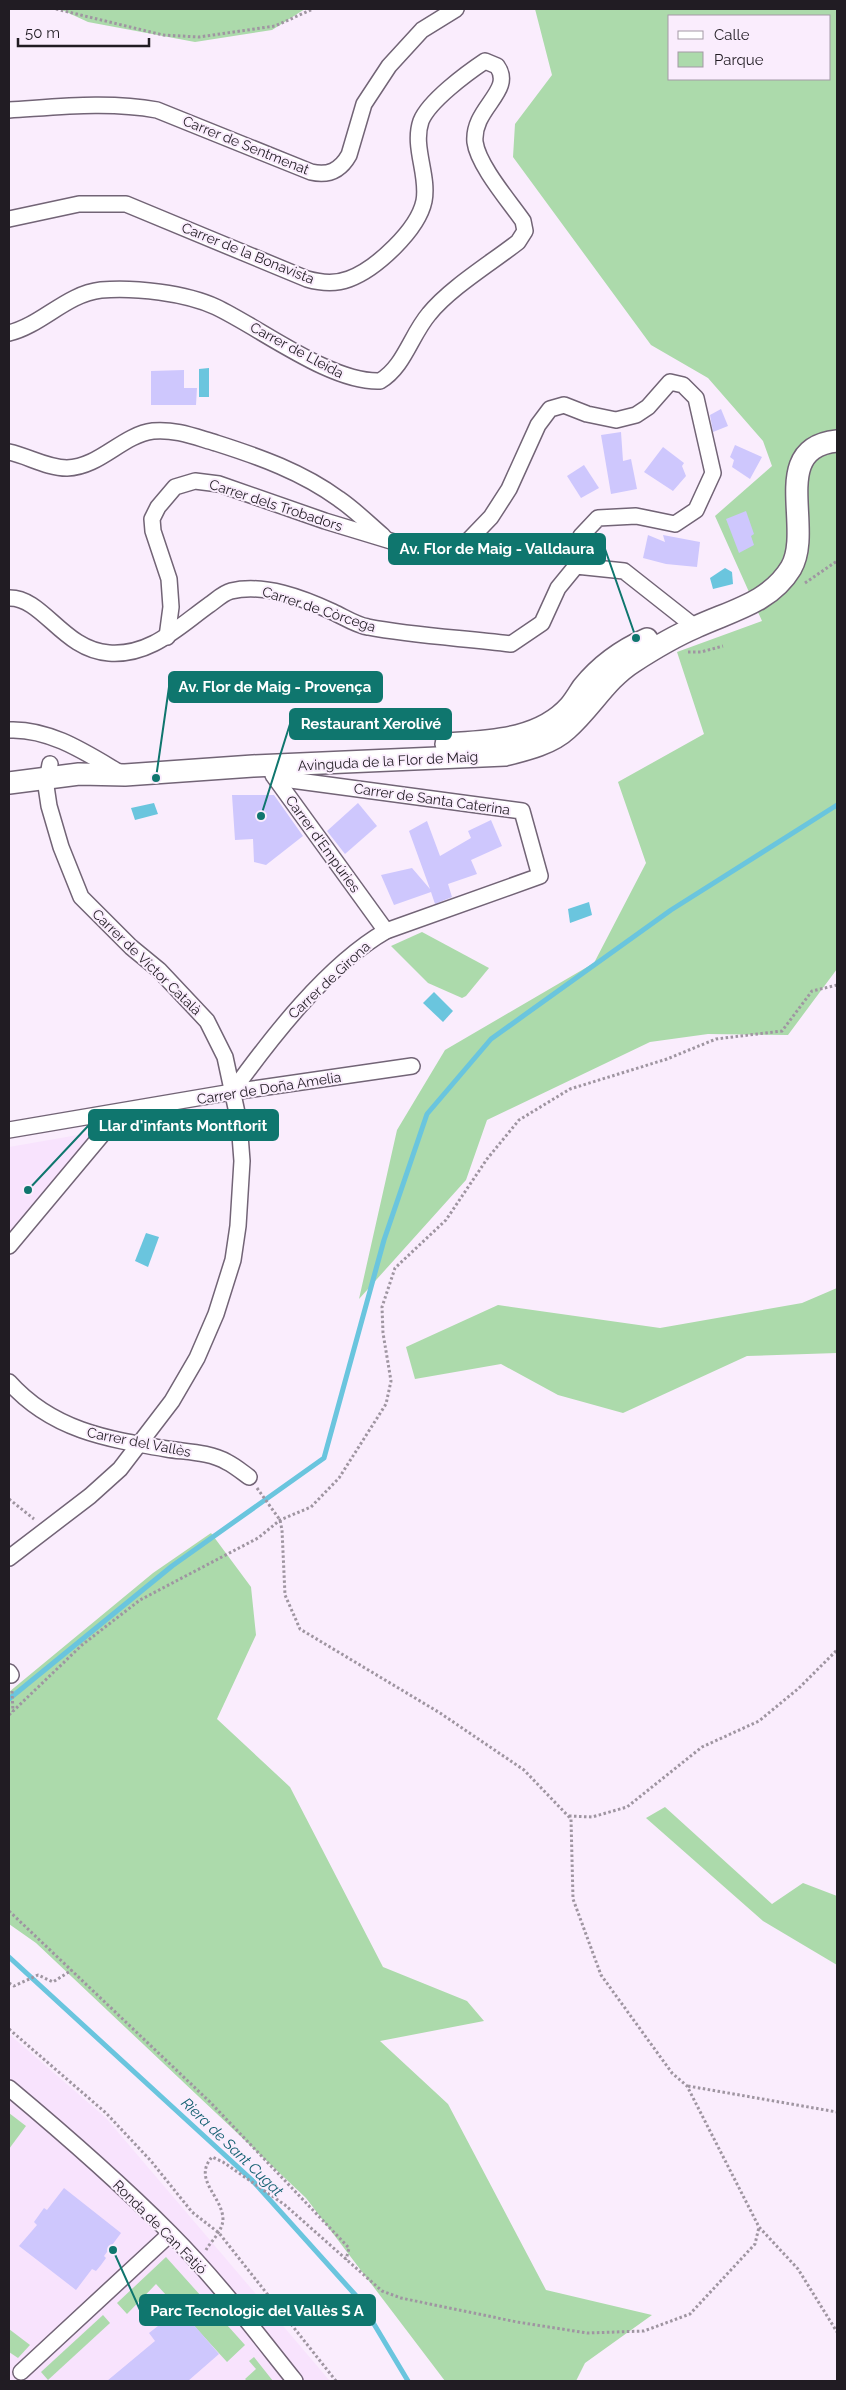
<svg xmlns="http://www.w3.org/2000/svg" width="846" height="2390" font-family="Raleway,sans-serif">
<style>
.built{fill:#f8e3fd}
.green{fill:#acdaab;fill-rule:evenodd}
.water{fill:#6ac5de}
.lines{fill:none;stroke-linecap:round;stroke-linejoin:round}
.stream{stroke:#6ac5de;stroke-width:5}
.building{fill:#cec7fd}
.street-casing{stroke:#726476;stroke-width:18}
.secondary-casing{stroke:#726476;stroke-width:24}
.path{stroke:#9f95a1;stroke-width:3;stroke-dasharray:2.5 2.5;stroke-linecap:butt}
.street{stroke:#fff;stroke-width:15}
.secondary{stroke:#fff;stroke-width:21}
.labels{text-anchor:middle;stroke-width:4;stroke-linejoin:round;paint-order:stroke}
.street-label{font-size:14px;fill:#211c23;stroke:#faedfd}
.water-label{font-size:15px;font-style:italic;fill:#115e70;stroke:#faedfd}
.leader{fill:none;stroke:#0f766e;stroke-width:2}
.callout-dot{fill:#0f766e;stroke:#faedfd;stroke-width:2}
.callout{fill:#0f766e;stroke:#0f766e;stroke-width:2}
.callout-label{font-size:15px;text-anchor:middle;font-weight:bold;fill:#fff}
</style>
<rect width="100%" height="100%" fill="#faedfd"/>
<g class="built">
<path d="M 89,1133 L 93,1138 L 9,1234 L 9,1147 Z"/>
<path d="M 9,2034 L 106,2118 L 330,2381 L 9,2381 Z"/>
</g>
<g class="green">
<path d="M 60,9 L 305,9 L 272,30 L 195,42 L 88,22 Z"/>
<path d="M 535,9 L 837,9 L 837,969 L 788,1035 L 708,1034 L 650,1042 L 487,1120 L 466,1180 L 359,1299 L 397,1130 L 445,1050 L 594,963 L 646,863 L 618,782 L 704,734 L 677,652 L 762,621 L 715,516 L 772,466 L 763,441 L 708,378 L 651,345 L 513,157 L 515,124 L 552,75 ZM 670,16 L 830,16 L 830,79 L 670,79 Z"/>
<path d="M 422,932 L 489,968 L 466,996 L 462,998 L 428,983 L 391,946 Z"/>
<path d="M 837,1288 L 837,1353 L 747,1356 L 623,1413 L 558,1395 L 501,1364 L 415,1379 L 406,1347 L 498,1305 L 660,1328 L 802,1303 Z"/>
<path d="M 211,1533 L 251,1587 L 256,1635 L 217,1719 L 290,1787 L 383,1967 L 467,2001 L 484,2021 L 380,2041 L 448,2104 L 546,2290 L 652,2315 L 585,2363 L 576,2381 L 445,2381 L 306,2198 L 36,1943 L 9,1924 L 9,1692 L 153,1573 Z"/>
<path d="M 665,1807 L 772,1904 L 803,1883 L 837,1896 L 837,1965 L 763,1921 L 646,1818 Z"/>
<path d="M 9,2113 L 26,2126 L 9,2149 Z"/>
<path d="M 166,2257 L 245,2345 L 227,2362 L 156,2284 L 127,2314 L 117,2303 Z"/>
<path d="M 103,2315 L 110,2323 L 48,2380 L 41,2372 Z"/>
<path d="M 9,2329 L 30,2345 L 18,2358 L 9,2352 Z"/>
<path d="M 254,2357 L 273,2381 L 247,2381 L 245,2379 L 256,2369 L 249,2361 Z"/>
</g>
<g class="water">
<path d="M 209,368 L 209,397 L 199,397 L 199,369 Z"/>
<path d="M 725,568 L 732,572 L 733,584 L 713,589 L 710,578 Z"/>
<path d="M 154,803 L 158,814 L 135,820 L 131,808 Z"/>
<path d="M 589,902 L 592,915 L 570,923 L 568,909 Z"/>
<path d="M 434,992 L 453,1011 L 443,1022 L 423,1003 Z"/>
<path d="M 146,1233 L 159,1237 L 148,1267 L 135,1261 Z"/>
</g>
<g class="lines">
<g class="stream">
<path d="M 9,1699 L 172,1566 L 324,1458 L 384,1240 L 427,1114 L 491,1039 L 671,910 L 837,805"/>
<path d="M 9,1957 L 252,2180 L 359,2299 L 408,2381"/>
</g>
</g>
<g class="building">
<path d="M 184,370 L 184,388 L 197,388 L 196,405 L 151,405 L 151,371 Z"/>
<path d="M 721,409 L 728,426 L 713,432 L 710,415 Z"/>
<path d="M 621,432 L 623,461 L 631,459 L 637,489 L 611,494 L 601,435 Z"/>
<path d="M 735,445 L 762,457 L 750,479 L 732,467 L 734,460 L 730,457 Z"/>
<path d="M 663,447 L 684,463 L 682,466 L 686,476 L 673,491 L 644,472 Z"/>
<path d="M 584,465 L 599,488 L 581,498 L 567,476 Z"/>
<path d="M 746,511 L 754,534 L 751,536 L 754,545 L 739,553 L 726,519 Z"/>
<path d="M 648,535 L 665,542 L 663,535 L 700,542 L 697,567 L 666,564 L 643,558 Z"/>
<path d="M 232,795 L 274,795 L 303,836 L 266,865 L 254,862 L 253,839 L 235,840 Z"/>
<path d="M 358,803 L 377,826 L 345,854 L 327,831 Z"/>
<path d="M 491,820 L 502,846 L 471,860 L 477,874 L 448,884 L 452,897 L 435,904 L 431,892 L 394,905 L 381,875 L 412,868 L 430,889 L 409,831 L 427,821 L 440,856 L 471,838 L 468,831 Z"/>
<path d="M 64,2188 L 121,2233 L 104,2256 L 106,2258 L 101,2265 L 96,2271 L 92,2269 L 76,2290 L 19,2246 L 37,2225 L 34,2222 L 44,2208 L 47,2210 Z"/>
<path d="M 168,2295 L 219,2354 L 188,2381 L 107,2381 L 155,2341 L 149,2333 L 158,2326 L 147,2312 Z"/>
</g>
<g class="lines">
<g class="street-casing">
<g id="street">
<path d="M 9,110 C 58,107 108,101 157,110 L 311,172 C 328,176 340,171 349,155 L 364,104 L 389,66 L 422,30 L 456,9"/>
<path d="M 9,219 L 79,204 L 126,204 L 307,279 C 321,283 336,284 349,279 C 376,269 418,230 424,201 C 429,175 412,147 421,121 C 429,101 467,73 485,61 L 497,66 C 515,91 472,108 475,142 C 478,165 509,201 523,221 L 525,231 L 518,242 C 491,263 450,288 429,314 C 411,335 404,367 380,381 C 331,383 262,329 216,307 C 186,293 134,287 101,290 C 66,294 42,325 9,333"/>
<path d="M 9,452 C 28,456 47,468 67,468 C 100,467 122,435 153,431 C 176,429 195,437 216,443 C 260,457 302,472 339,499 C 355,510 369,524 383,536"/>
<path d="M 9,598 C 43,597 63,650 109,653 C 150,656 177,628 209,605 C 215,601 223,593 231,591 C 264,583 303,598 333,612 C 344,617 356,625 368,627 C 415,636 464,638 511,644 L 542,623 L 558,588 L 576,566 L 624,571 L 695,627"/>
<path d="M 167,637 L 171,607 L 169,579 L 153,531 L 152,519 L 158,507 L 175,487 L 195,481 L 219,484 L 325,521 L 404,545 L 438,550 L 467,542 L 491,517 L 509,489 L 538,425 L 550,409 L 564,405 L 587,414 L 616,420 L 636,415 L 648,407 L 670,382 L 683,385 L 696,398 L 713,473 L 696,510 L 675,524 L 636,516 L 598,518 L 581,536 L 576,566"/>
<path d="M 9,730 C 50,728 88,754 122,774"/>
<path d="M 273,775 L 386,931"/>
<path d="M 232,1092 C 271,1038 327,965 386,931 L 540,876 L 522,811 L 276,778"/>
<path d="M 9,1130 L 232,1092 L 412,1066"/>
<path d="M 9,1246 L 121,1112"/>
<path d="M 9,1382 C 52,1430 106,1439 167,1449 C 186,1452 210,1452 227,1462 C 235,1466 242,1472 249,1477"/>
<path d="M 9,1558 L 90,1496 L 120,1469 L 172,1401 L 197,1358 L 216,1314 L 233,1260 L 238,1226 L 242,1161 L 239,1122 L 225,1057 L 207,1021 L 159,970 L 131,947 L 81,897 L 61,847 L 49,806 L 46,786 L 50,764"/>
<path d="M 9,1672 L 11,1675"/>
<path d="M 9,2088 C 64,2134 119,2182 170,2233 C 216,2279 255,2331 295,2381"/>
<path d="M 21,2372 L 170,2234"/>
</g>
</g>
<g class="secondary-casing">
<g id="secondary">
<path d="M 446,744 C 488,741 539,741 570,706 C 575,700 579,693 583,687 C 600,666 622,650 647,639"/>
<path d="M 9,783 L 79,774 L 125,775 L 253,766 L 505,755 C 525,750 551,744 567,729 C 591,708 606,679 633,662 C 653,649 675,636 696,627 C 730,611 770,603 791,568 C 814,528 768,448 837,441"/>
</g>
</g>
<g class="path">
<path d="M 56,9 L 163,35 L 199,37 L 275,26 L 313,9"/>
<path d="M 805,583 L 837,561"/>
<path d="M 688,652 L 701,652 L 723,646"/>
<path d="M 257,1488 L 280,1520 L 282,1530 L 285,1595 L 300,1629 L 440,1713 L 524,1770 L 571,1819 L 573,1899 L 601,1975 L 672,2073 L 687,2086 L 759,2227 L 798,2269 L 837,2332"/>
<path d="M 9,1499 L 34,1519"/>
<path d="M 12,1691 L 13,1712"/>
<path d="M 9,1715 L 82,1645 L 140,1600 L 258,1538 L 280,1520 L 311,1507 L 339,1478 L 386,1404 L 391,1381 L 383,1333 L 382,1307 L 395,1268 L 446,1220 L 487,1159 L 519,1120 L 570,1089 L 667,1059 L 716,1039 L 782,1031 L 812,991 L 837,985"/>
<path d="M 569,1816 L 592,1817 L 627,1807 L 702,1747 L 759,1721 L 799,1688 L 837,1650"/>
<path d="M 9,1911 L 210,2102 L 349,2248 L 346,2260"/>
<path d="M 9,1983 L 14,1986 L 38,1975 L 53,1982 L 72,1970"/>
<path d="M 9,2029 L 106,2113 L 151,2161 L 192,2212 L 219,2233 L 336,2381"/>
<path d="M 688,2086 L 837,2112"/>
<path d="M 206,2250 C 211,2241 222,2232 223,2220 C 223,2196 192,2180 212,2157 L 223,2162 L 285,2205 L 382,2291 L 401,2298 L 517,2322 L 587,2333 L 644,2331 L 690,2314 L 755,2244 L 759,2227"/>
</g>
<use href="#street" class="street"/>
<use href="#secondary" class="secondary"/>
</g>
<g class="labels">
<g class="street-label">
<text transform="translate(246 145) rotate(22)" y="5">Carrer de Sentmenat</text>
<text transform="translate(248 253) rotate(22)" y="5">Carrer de la Bonavista</text>
<text transform="translate(297 350) rotate(28)" y="5">Carrer de Lleida</text>
<text transform="translate(276 505) rotate(18)" y="5">Carrer dels Trobadors</text>
<text transform="translate(319 609) rotate(18)" y="5">Carrer de Còrcega</text>
<text transform="translate(388 761) rotate(-3)" y="5">Avinguda de la Flor de Maig</text>
<text transform="translate(432 799) rotate(8)" y="5">Carrer de Santa Caterina</text>
<text transform="translate(323 844) rotate(54)" y="5">Carrer d'Empúries</text>
<text transform="translate(147 962) rotate(44)" y="5">Carrer de Víctor Català</text>
<text transform="translate(329 980) rotate(-43)" y="5">Carrer de Girona</text>
<text transform="translate(269 1088) rotate(-9)" y="5">Carrer de Doña Amelia</text>
<text transform="translate(139 1442) rotate(11)" y="5">Carrer del Vallès</text>
<text transform="translate(160 2227) rotate(45)" y="5">Ronda de Can Fatjó</text>
</g>
<g class="water-label">
<text transform="translate(232 2147) rotate(44)" y="5">Riera de Sant Cugat</text>
</g>
</g>
<path class="leader" d="M636 638L605 549M156 778L169 687M261 816L290 724M28 1190L89 1125M113 2250L140 2310"/>
<g class="callout-dot">
<circle cx="636" cy="638" r="5"/>
<circle cx="156" cy="778" r="5"/>
<circle cx="261" cy="816" r="5"/>
<circle cx="28" cy="1190" r="5"/>
<circle cx="113" cy="2250" r="5"/>
</g>
<g class="callout">
<rect x="389" y="534" width="216" height="30" rx="5"/>
<rect x="169" y="672" width="213" height="30" rx="5"/>
<rect x="290" y="709" width="161" height="30" rx="5"/>
<rect x="89" y="1110" width="189" height="30" rx="5"/>
<rect x="140" y="2295" width="235" height="30" rx="5"/>
</g>
<g class="callout-label">
<text x="497" y="554">Av. Flor de Maig - Valldaura</text>
<text x="275" y="692">Av. Flor de Maig - Provença</text>
<text x="371" y="729">Restaurant Xerolivé</text>
<text x="183" y="1131">Llar d'infants Montflorit</text>
<text x="257" y="2316">Parc Tecnologic del Vallès S A</text>
</g>
<rect width="846" height="2390" fill="none" stroke="#211c23" stroke-width="20"/>
<rect x="668" y="15" width="162" height="65" fill="#faedfd" stroke="#a399a6"/>
<rect x="678" y="31" width="25" height="8" fill="#ffffff" stroke="#a399a6"/>
<text x="714" y="40" font-size="15" fill="#211c23">Calle</text>
<rect x="678" y="52" width="25" height="15" fill="#acdaab" stroke="#a399a6"/>
<text x="714" y="65" font-size="15" fill="#211c23">Parque</text>
<path d="M18 38v8h131v-8" fill="none" stroke="#211c23" stroke-width="2.5"/>
<text x="25" y="38" font-size="15" fill="#211c23" stroke="#faedfd" stroke-width="4" paint-order="stroke">50 m</text>
</svg>
